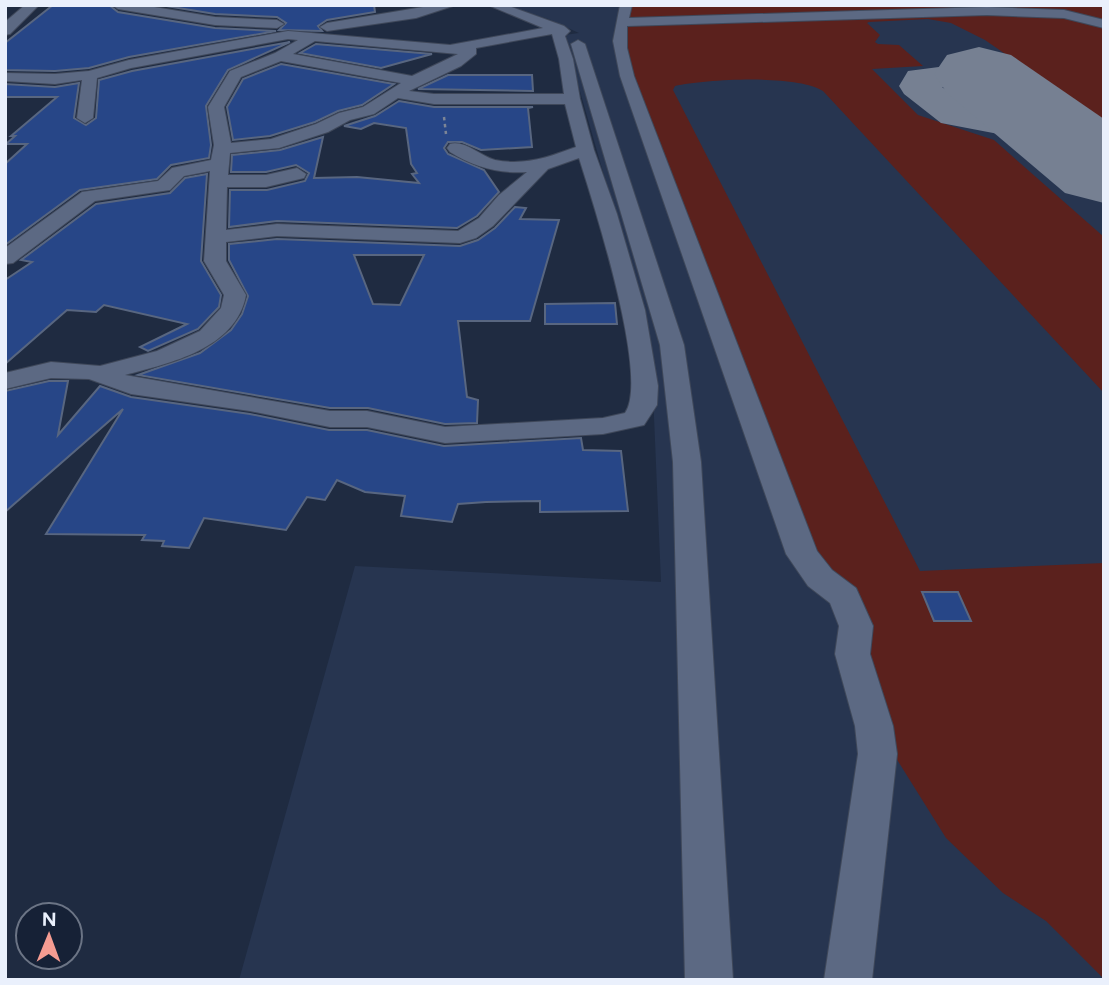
<svg xmlns="http://www.w3.org/2000/svg" width="1109" height="985" font-family="Figtree,sans-serif">
<style>
.built{fill:#273550}
.green{fill:#5b211d}
.lines{fill:none;stroke-linecap:round;stroke-linejoin:round}
.taxiway{fill:#768092;fill-rule:evenodd}
.runway{fill:#768092;fill-rule:evenodd}
.building{fill:#274687;stroke:#586680;stroke-width:2;fill-rule:evenodd}
.minor-casing{stroke:#3f485a;stroke-width:2}
.path{stroke:#7c8596;stroke-width:2.5;stroke-dasharray:3.5 3.5;stroke-linecap:butt}
.minor{fill:#5c6983;fill-rule:evenodd}
</style>
<rect width="100%" height="100%" fill="#1f2b41"/>
<path class="built" d="M 504,5 L 1104,5 L 1104,980 L 239,980 L 355,566 L 661,582 L 653,393 L 644,316 L 564,35 L 579,33 L 548,19 Z"/>
<g class="green">
<path d="M 629,5 L 1104,5 L 1104,22 L 1054,12 L 626,19 Z"/>
<path d="M 1039,13 L 1104,25 L 1104,122 L 985,40 L 951,23 L 928,19 L 869,22 L 867,23 L 880,35 L 875,42 L 878,44 L 899,45 L 923,66 L 872,69 L 918,115 L 994,140 L 1104,237 L 1104,393 L 823,91 C 797,74 706,79 675,86 L 673,90 L 920,571 L 1104,563 L 1104,979 L 1046,921 L 1003,893 L 946,838 L 896,758 L 870,674 L 872,629 L 819,567 L 630,76 L 624,26 Z"/>
</g>
<g class="lines">
<path class="taxiway" d="M 962,64 C 991,65 1028,68 1046,94 L 1033,113 L 1024,115 L 1070,124 L 1076,133 L 1070,142 L 1056,145 L 941,123 L 904,94 L 899,86 L 908,71 ZM 962,86 L 991,88 L 1004,94 L 1000,105 L 1004,112 L 967,105 L 942,87 Z"/>
<path class="runway" d="M 979,47 L 1011,55 L 1104,119 L 1104,203 L 1065,193 L 947,93 L 934,74 L 947,55 Z"/>
</g>
<g class="building">
<path d="M 53,5 L 109,5 L 118,12 L 215,28 L 276,31 L 129,57 L 89,68 L 55,71 L 5,70 L 5,43 Z"/>
<path d="M 160,5 L 374,5 L 375,12 L 327,20 L 318,26 L 322,31 L 279,30 L 286,23 L 277,17 L 215,14 Z"/>
<path d="M 290,42 L 228,70 L 206,106 L 211,145 L 209,158 L 171,165 L 157,179 L 80,190 L 5,245 L 5,164 L 27,144 L 6,144 L 15,136 L 11,136 L 57,97 L 5,97 L 5,84 L 55,87 L 79,83 L 74,118 L 86,125 L 96,118 L 99,80 L 132,71 Z"/>
<path d="M 316,44 L 432,54 L 381,68 L 300,53 Z"/>
<path d="M 281,64 L 394,84 L 362,105 L 338,111 L 315,122 L 270,136 L 233,140 L 227,107 L 243,79 Z"/>
<path d="M 448,75 L 532,75 L 533,91 L 418,89 Z"/>
<path d="M 399,101 L 434,107 L 533,107 L 528,108 L 532,147 L 481,150 L 462,142 L 448,142 L 444,148 L 448,154 L 484,170 L 499,192 L 477,216 L 457,228 L 277,221 L 229,227 L 230,190 L 267,190 L 305,181 L 309,173 L 296,165 L 266,172 L 231,172 L 232,155 L 280,150 L 323,137 L 314,178 L 357,177 L 419,183 L 412,174 L 417,173 L 411,164 L 406,128 L 374,123 L 361,129 L 344,126 L 375,116 Z"/>
<path d="M 207,174 L 201,261 L 221,295 L 219,307 L 198,329 L 148,351 L 140,347 L 187,324 L 104,305 L 96,312 L 67,310 L 5,364 L 5,280 L 32,262 L 21,260 L 96,204 L 170,193 L 185,178 Z"/>
<path d="M 515,207 L 526,208 L 520,219 L 559,220 L 530,321 L 458,321 L 467,397 L 478,400 L 477,423 L 445,424 L 368,408 L 330,408 L 138,375 L 200,353 L 231,330 L 242,314 L 248,296 L 229,260 L 229,244 L 277,239 L 460,246 L 478,240 L 495,228 ZM 354,255 L 424,255 L 400,305 L 373,304 Z"/>
<path d="M 615,303 L 617,324 L 545,324 L 545,304 Z"/>
<path d="M 49,381 L 68,381 L 58,435 L 100,386 L 131,397 L 250,414 L 329,430 L 367,430 L 444,446 L 581,438 L 583,450 L 621,451 L 628,511 L 540,512 L 540,501 L 486,502 L 458,504 L 452,522 L 401,516 L 405,496 L 365,492 L 337,480 L 325,500 L 307,497 L 286,530 L 204,518 L 189,548 L 162,546 L 164,541 L 142,540 L 145,535 L 46,534 L 123,409 L 5,512 L 5,391 Z"/>
<path d="M 922,592 L 958,592 L 971,621 L 934,621 Z"/>
</g>
<g class="lines">
<g class="minor-casing">
<g id="minor">
<path d="M 25,5 L 38,6 L 10,34 L 5,35 L 5,22 Z"/>
<path d="M 112,5 L 142,5 L 215,17 L 277,20 L 284,24 L 277,28 L 215,25 L 118,9 Z"/>
<path d="M 435,5 L 456,5 L 416,18 L 327,31 L 320,27 L 327,23 Z"/>
<path d="M 488,5 L 506,5 L 564,26 L 570,31 L 565,36 L 573,59 L 580,99 L 594,150 L 617,214 L 645,310 L 658,386 L 657,405 L 644,425 L 603,434 L 445,443 L 367,427 L 330,427 L 250,411 L 131,394 L 89,379 L 51,378 L 5,389 L 5,373 L 51,362 L 100,366 L 157,351 L 200,331 L 221,308 L 224,295 L 204,261 L 210,171 L 184,176 L 170,190 L 95,201 L 13,263 L 5,264 L 5,248 L 82,192 L 158,181 L 172,168 L 211,160 L 214,145 L 208,107 L 230,71 L 275,53 L 298,40 L 288,39 L 131,68 L 97,78 L 93,118 L 85,123 L 77,118 L 82,80 L 55,84 L 5,81 L 5,73 L 55,74 L 89,71 L 129,60 L 288,31 L 450,45 L 543,28 ZM 552,34 L 559,59 L 564,94 L 434,94 L 409,91 L 461,66 L 476,54 L 476,48 ZM 315,41 L 458,54 L 412,76 L 293,54 ZM 281,61 L 401,83 L 363,107 L 339,113 L 316,124 L 271,139 L 231,143 L 224,107 L 241,77 ZM 398,98 L 434,104 L 565,104 L 576,147 C 549,157 524,166 495,160 C 480,156 465,140 450,144 L 447,148 L 450,152 C 474,167 499,174 527,172 L 499,195 L 479,218 L 458,231 L 277,224 L 226,230 L 227,187 L 266,187 L 304,178 L 306,174 L 297,168 L 266,175 L 228,175 L 230,153 L 279,148 L 328,132 L 350,120 L 374,114 ZM 579,158 C 593,202 650,378 625,413 L 603,418 L 445,427 L 367,411 L 330,411 L 125,375 C 170,363 236,349 246,295 L 226,261 L 226,242 L 277,236 L 460,243 L 476,238 L 493,226 L 548,169 Z"/>
<path d="M 620,5 L 632,5 L 629,18 L 987,7 L 1064,10 L 1104,20 L 1104,28 L 1064,18 L 987,15 L 627,26 L 627,48 L 634,76 L 817,551 L 832,570 L 856,588 L 873,626 L 870,654 L 893,726 L 897,754 L 872,980 L 824,980 L 858,754 L 855,726 L 835,654 L 839,626 L 830,603 L 808,586 L 786,554 L 620,76 L 613,41 Z"/>
<path d="M 578,40 L 585,44 L 684,345 L 701,462 L 733,980 L 685,980 L 673,462 L 660,345 L 571,44 Z"/>
</g>
</g>
<path class="path" d="M 444,117 L 446,134"/>
<use href="#minor" class="minor"/>
</g>
<rect width="1109" height="985" fill="none" stroke="#eaf0fc" stroke-width="14"/>
<g transform="translate(49 936) rotate(1)"><circle r="33" fill="#162136" stroke="#6b7485" stroke-width="2"/>
<path d="M0-5L12 26L0 18L-12 26Z" fill="#f59c92"/>
<text y="-10" font-size="19" font-weight="bold" text-anchor="middle" fill="#eaf0fc">N</text>
</g>
</svg>
